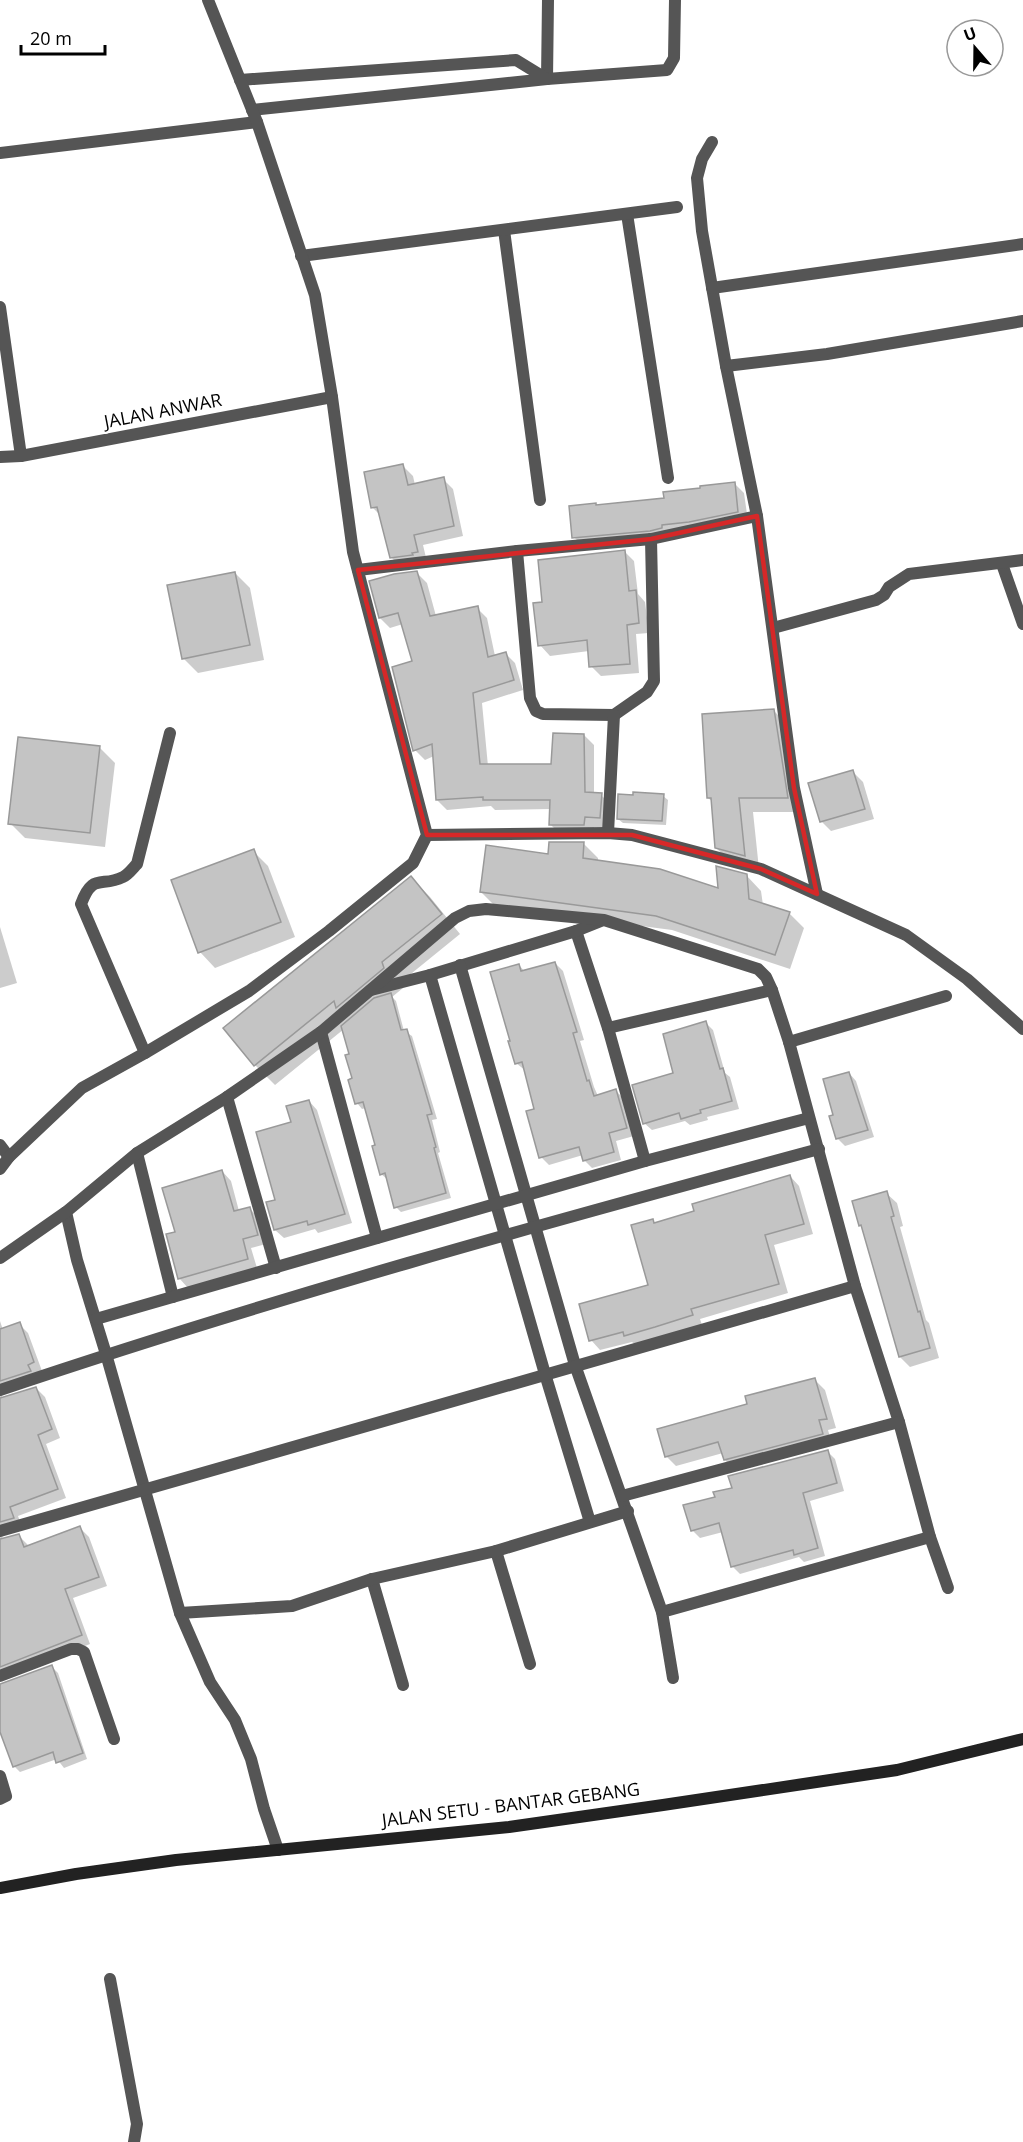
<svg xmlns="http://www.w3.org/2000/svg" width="1023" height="2142" font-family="'Open Sans',sans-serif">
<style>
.shadow{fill:#0003}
.building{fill:#c4c4c4;stroke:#999;stroke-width:1.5}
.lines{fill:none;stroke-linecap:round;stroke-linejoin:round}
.minor{stroke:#555;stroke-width:12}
.secondary{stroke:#222;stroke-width:12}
.marked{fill:none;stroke:#d62828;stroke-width:4.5;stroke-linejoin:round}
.labels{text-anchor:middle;stroke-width:4.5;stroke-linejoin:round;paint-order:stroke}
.street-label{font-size:18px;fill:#000;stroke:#fff}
</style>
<rect width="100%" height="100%" fill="#fff"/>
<g class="shadow">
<path d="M 403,466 L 413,476 L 415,485 L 443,479 L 453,489 L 463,536 L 423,545 L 427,562 L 401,567 L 391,557 L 381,516 L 372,507 Z"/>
<path d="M 734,483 L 744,493 L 748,521 L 584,547 L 574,537 L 598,507 L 665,499 Z"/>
<path d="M 624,551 L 634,561 L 638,594 L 645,602 L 649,633 L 636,634 L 639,673 L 601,676 L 591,666 L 589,651 L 550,656 L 540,645 L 544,603 Z"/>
<path d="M 235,573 L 250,588 L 264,660 L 198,673 L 183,658 Z"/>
<path d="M 417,573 L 427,583 L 436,616 L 477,608 L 487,618 L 495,656 L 505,653 L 515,663 L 523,690 L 482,703 L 488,766 L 553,765 L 584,735 L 594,745 L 594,794 L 601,795 L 611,805 L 610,828 L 594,827 L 594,834 L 561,835 L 551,825 L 551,809 L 495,810 L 491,806 L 447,810 L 437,800 L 434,756 L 425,760 L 415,750 L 413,662 L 403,624 L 390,628 L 380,618 Z"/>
<path d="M 774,711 L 788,725 L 801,812 L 753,812 L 759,869 L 731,862 L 716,848 L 713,802 L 708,798 Z"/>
<path d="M 99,747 L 115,763 L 105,847 L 25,838 L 10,823 Z"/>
<path d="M 853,772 L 863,782 L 874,819 L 831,831 L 821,821 Z"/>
<path d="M 663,796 L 668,800 L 666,825 L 623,823 L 618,819 Z"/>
<path d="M 583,843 L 598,858 L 598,862 L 720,890 L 746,875 L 761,891 L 763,905 L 789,913 L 804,928 L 790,969 L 672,930 L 496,907 L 481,892 L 550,855 Z"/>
<path d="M 253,851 L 268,866 L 295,937 L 215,968 L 200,952 L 173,881 Z"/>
<path d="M 411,878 L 430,897 L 460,934 L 401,982 L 403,988 L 392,997 L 396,1001 L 404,1031 L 412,1036 L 437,1119 L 432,1120 L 440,1152 L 438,1153 L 451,1198 L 401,1212 L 396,1207 L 387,1179 L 381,1174 L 377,1146 L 366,1108 L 362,1109 L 357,1103 L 351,1055 L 344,1029 L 275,1085 L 255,1065 Z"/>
<path d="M 0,927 L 17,983 L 0,988 Z"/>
<path d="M 555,963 L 563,971 L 584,1040 L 580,1041 L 594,1087 L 598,1096 L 616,1091 L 624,1099 L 634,1136 L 616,1141 L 621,1160 L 592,1168 L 584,1160 L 583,1155 L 549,1165 L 541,1157 L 536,1110 L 526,1071 L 516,1063 L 512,1042 L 519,965 L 525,972 Z"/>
<path d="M 706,1023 L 713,1030 L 725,1073 L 730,1077 L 739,1109 L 707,1117 L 708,1120 L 690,1125 L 685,1121 L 652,1130 L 644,1123 Z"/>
<path d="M 849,1073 L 856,1081 L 874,1137 L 845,1146 L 837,1138 L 835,1116 Z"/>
<path d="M 309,1101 L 317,1110 L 352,1223 L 318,1233 L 315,1229 L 284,1238 L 275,1230 L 293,1123 Z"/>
<path d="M 222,1171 L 231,1181 L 239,1211 L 249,1208 L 259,1218 L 266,1244 L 251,1248 L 257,1268 L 188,1288 L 179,1278 L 176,1233 Z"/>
<path d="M 790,1176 L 799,1186 L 813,1234 L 774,1245 L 788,1293 L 700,1319 L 702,1325 L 636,1345 L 632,1342 L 600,1350 L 591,1340 L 650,1286 L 652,1220 L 656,1224 L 696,1212 Z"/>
<path d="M 886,1193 L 897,1203 L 903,1226 L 900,1227 L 926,1320 L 929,1323 L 939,1358 L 910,1367 L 900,1357 L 864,1229 L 860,1225 Z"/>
<path d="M 0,1321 L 3,1330 L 19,1324 L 28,1333 L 42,1371 L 3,1393 L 1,1400 L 36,1388 L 45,1397 L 60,1438 L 46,1444 L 66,1498 L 18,1516 L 22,1527 L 3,1534 L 2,1540 L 19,1536 L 29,1546 L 80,1528 L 89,1537 L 107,1586 L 73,1598 L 90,1644 L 5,1678 L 0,1673 Z"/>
<path d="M 815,1380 L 825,1390 L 836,1428 L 828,1430 L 832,1444 L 735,1470 L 725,1460 L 723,1453 L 676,1466 L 666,1456 Z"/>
<path d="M 827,1451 L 835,1459 L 844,1491 L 810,1501 L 825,1556 L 804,1562 L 799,1557 L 740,1574 L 732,1566 L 723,1532 L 700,1538 L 692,1530 L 716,1498 L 733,1489 Z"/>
<path d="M 52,1667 L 58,1673 L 87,1759 L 64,1768 L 57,1759 L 20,1772 L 14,1766 L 0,1730 L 0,1700 Z"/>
</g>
<g class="building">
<path d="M 403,464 L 408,485 L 444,477 L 454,526 L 414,535 L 418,552 L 412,553 L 413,555 L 390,558 L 377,507 L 371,508 L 364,472 Z"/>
<path d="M 735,482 L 738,512 L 689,522 L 662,525 L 662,528 L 650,531 L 572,538 L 569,506 L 596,503 L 596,505 L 664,498 L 663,492 L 700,488 L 700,486 Z"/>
<path d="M 625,550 L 629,591 L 636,590 L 639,623 L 627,625 L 630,664 L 589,667 L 587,640 L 538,646 L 533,603 L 542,602 L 538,560 Z"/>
<path d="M 417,571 L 430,616 L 478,606 L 488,657 L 506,652 L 514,680 L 473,693 L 480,764 L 551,764 L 553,733 L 584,734 L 585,792 L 602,793 L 600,818 L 585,817 L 584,825 L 549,825 L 550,800 L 483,800 L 483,797 L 436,800 L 432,744 L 413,751 L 392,667 L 412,661 L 398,613 L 379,618 L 369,581 L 394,574 Z"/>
<path d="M 235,572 L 250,645 L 182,659 L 167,585 Z"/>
<path d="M 774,709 L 788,798 L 739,798 L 745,856 L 715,848 L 711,798 L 707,798 L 702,714 Z"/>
<path d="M 18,737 L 100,746 L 90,833 L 8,824 Z"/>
<path d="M 853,770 L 865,809 L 820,822 L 808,783 Z"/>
<path d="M 633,792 L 664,794 L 662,821 L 617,819 L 618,794 L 633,795 Z"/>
<path d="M 549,842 L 584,842 L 583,858 L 660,869 L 718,888 L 716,866 L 747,874 L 749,899 L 790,912 L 775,955 L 656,916 L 480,892 L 486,845 L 548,854 Z"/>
<path d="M 254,849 L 281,922 L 198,953 L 171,880 Z"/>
<path d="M 411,876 L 442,914 L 382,962 L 384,968 L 336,1008 L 334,1001 L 254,1066 L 223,1028 Z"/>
<path d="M 555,962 L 577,1032 L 573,1033 L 587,1081 L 589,1080 L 594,1096 L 616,1089 L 627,1128 L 609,1133 L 614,1152 L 583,1161 L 579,1147 L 539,1158 L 526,1111 L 534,1109 L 522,1062 L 515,1064 L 508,1041 L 510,1041 L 490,972 L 519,964 L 521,971 Z"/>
<path d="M 391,993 L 401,1030 L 407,1029 L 432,1114 L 427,1115 L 436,1147 L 434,1148 L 446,1193 L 394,1208 L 385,1173 L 380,1175 L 372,1146 L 375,1145 L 363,1102 L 355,1104 L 348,1080 L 352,1078 L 345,1055 L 349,1054 L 341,1026 L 374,998 Z"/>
<path d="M 706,1021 L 720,1069 L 723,1068 L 732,1101 L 700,1110 L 701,1113 L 681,1119 L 679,1113 L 643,1124 L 632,1085 L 673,1073 L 663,1034 Z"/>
<path d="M 849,1072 L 868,1130 L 836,1139 L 829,1116 L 833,1115 L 823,1079 Z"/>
<path d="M 309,1100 L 345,1214 L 308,1225 L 307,1221 L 274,1230 L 266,1202 L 275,1200 L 256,1132 L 291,1122 L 286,1106 Z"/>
<path d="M 222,1170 L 234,1211 L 250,1207 L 258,1235 L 243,1239 L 248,1259 L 178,1279 L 166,1234 L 175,1232 L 162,1188 Z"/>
<path d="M 790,1175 L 804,1224 L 765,1235 L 779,1284 L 691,1309 L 693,1315 L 655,1327 L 624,1336 L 623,1332 L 589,1341 L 579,1304 L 648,1285 L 631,1225 L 653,1219 L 654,1223 L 694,1211 L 692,1204 Z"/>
<path d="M 887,1191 L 894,1216 L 891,1217 L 918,1312 L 920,1311 L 930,1348 L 899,1357 L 861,1225 L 859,1226 L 852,1201 Z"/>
<path d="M 20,1322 L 34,1362 L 28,1365 L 31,1371 L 0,1381 L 0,1329 Z"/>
<path d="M 815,1378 L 827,1419 L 819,1420 L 823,1434 L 724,1460 L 718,1442 L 665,1457 L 657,1429 L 747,1404 L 745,1396 Z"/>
<path d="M 36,1387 L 52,1429 L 38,1435 L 58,1489 L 10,1507 L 14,1518 L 0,1522 L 0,1398 Z"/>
<path d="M 828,1450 L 837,1483 L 803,1493 L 818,1548 L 794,1555 L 793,1550 L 731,1567 L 719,1523 L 691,1531 L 683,1505 L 715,1497 L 713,1492 L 732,1488 L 728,1476 Z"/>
<path d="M 80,1526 L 99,1577 L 65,1589 L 82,1635 L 0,1667 L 0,1539 L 19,1534 L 24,1547 Z"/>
<path d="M 52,1665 L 83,1753 L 56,1763 L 53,1752 L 13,1767 L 0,1732 L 0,1684 Z"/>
</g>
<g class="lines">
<g class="minor">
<path d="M 548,0 L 547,79 L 667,70 L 674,58 L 675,0"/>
<path d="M 240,80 L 516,60 L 547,79 L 252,110"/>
<path d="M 712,142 L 702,159 L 697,178 L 702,231 L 726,366 L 757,516 L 794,788 L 817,894"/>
<path d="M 0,153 L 257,122"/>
<path d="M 627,214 L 668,478"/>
<path d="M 504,230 L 540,500"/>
<path d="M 301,256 L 677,207"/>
<path d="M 712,288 L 1023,244"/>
<path d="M 0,307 L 21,456"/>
<path d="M 726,366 L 827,354 L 1023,321"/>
<path d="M 0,457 L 21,456 L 332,397"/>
<path d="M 517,551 L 530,698 L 536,711 L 543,714 L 614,715 L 647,692 L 654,681 L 651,539"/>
<path d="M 1002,564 L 1023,624"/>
<path d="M 358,570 L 517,551 L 651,539 L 757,516"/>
<path d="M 773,628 L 876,600 L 884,595 L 889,587 L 909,574 L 1023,560"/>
<path d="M 608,833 L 614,715"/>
<path d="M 427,835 L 608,833 L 632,835 L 761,869 L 906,935 L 967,979 L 1023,1029"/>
<path d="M 576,931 L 608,1028 L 645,1161"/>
<path d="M 430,975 L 545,1374 L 590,1522"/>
<path d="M 371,990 L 430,975 L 576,931 L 601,921"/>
<path d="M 608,1028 L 772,990"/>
<path d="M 321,1032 L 377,1238"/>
<path d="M 789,1042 L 946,996"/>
<path d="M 145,1053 L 81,904 C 93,872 101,888 123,877 C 128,875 133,868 137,864 L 170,733"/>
<path d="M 227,1097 L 276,1268"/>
<path d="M 0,1145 L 9,1157"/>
<path d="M 137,1153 L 173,1297"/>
<path d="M 0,1169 L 9,1157 L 82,1088 L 145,1053 L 249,991 L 329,931 L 413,863 L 427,835 L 353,552 L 332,397 L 315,295 L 257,122 L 208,0"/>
<path d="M 66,1212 L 77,1260 L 106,1354 L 180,1613 L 210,1682 L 235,1720 L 251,1759 L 264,1809 L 278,1850"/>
<path d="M 0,1258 L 66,1212 L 137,1153 L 227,1097 L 321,1032 L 455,918 L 469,911 L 486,909 L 604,920 L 758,969 L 766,977 L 772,990 L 789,1042 L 855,1286 L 899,1422 L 930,1537 L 662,1612 L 575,1365 L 460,965"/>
<path d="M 96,1319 L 645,1161 L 809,1118"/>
<path d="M 0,1390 C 270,1299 544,1223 819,1149"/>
<path d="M 622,1496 L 899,1422"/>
<path d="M 0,1531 L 855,1286"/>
<path d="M 930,1537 L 948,1588"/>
<path d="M 496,1551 L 530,1664"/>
<path d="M 372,1579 L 403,1685"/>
<path d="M 662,1612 L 673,1678"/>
<path d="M 180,1613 L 292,1606 L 372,1579 L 496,1551 L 628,1511"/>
<path d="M 0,1676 L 71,1649 L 78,1649 L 84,1652 L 114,1739"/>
<path d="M 0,1776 L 6,1796 L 0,1799"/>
<path d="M 110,1979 L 137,2124 L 134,2142"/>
</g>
<path class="secondary" d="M 0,1888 L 76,1874 L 176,1860 L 509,1827 L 663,1805 L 897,1770 L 1023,1739"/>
</g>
<path class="marked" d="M 757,516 L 794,788 L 817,894 L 761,869 L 632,835 L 427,835 L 358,570 L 651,539 Z"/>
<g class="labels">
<g class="street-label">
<text transform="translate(163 411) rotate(-11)" y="6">JALAN ANWAR</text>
<text transform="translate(511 1805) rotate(-7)" y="6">JALAN SETU - BANTAR GEBANG</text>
</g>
</g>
<g transform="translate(975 48) rotate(340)"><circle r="28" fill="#ffffff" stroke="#999999" stroke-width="1.5"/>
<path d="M0-4.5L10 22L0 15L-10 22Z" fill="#000000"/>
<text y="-9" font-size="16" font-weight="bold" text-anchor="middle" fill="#000000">U</text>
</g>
<path d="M21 45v9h84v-9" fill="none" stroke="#000000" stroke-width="3"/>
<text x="30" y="45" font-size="18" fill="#000000" stroke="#ffffff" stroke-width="4.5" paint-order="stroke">20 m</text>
</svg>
